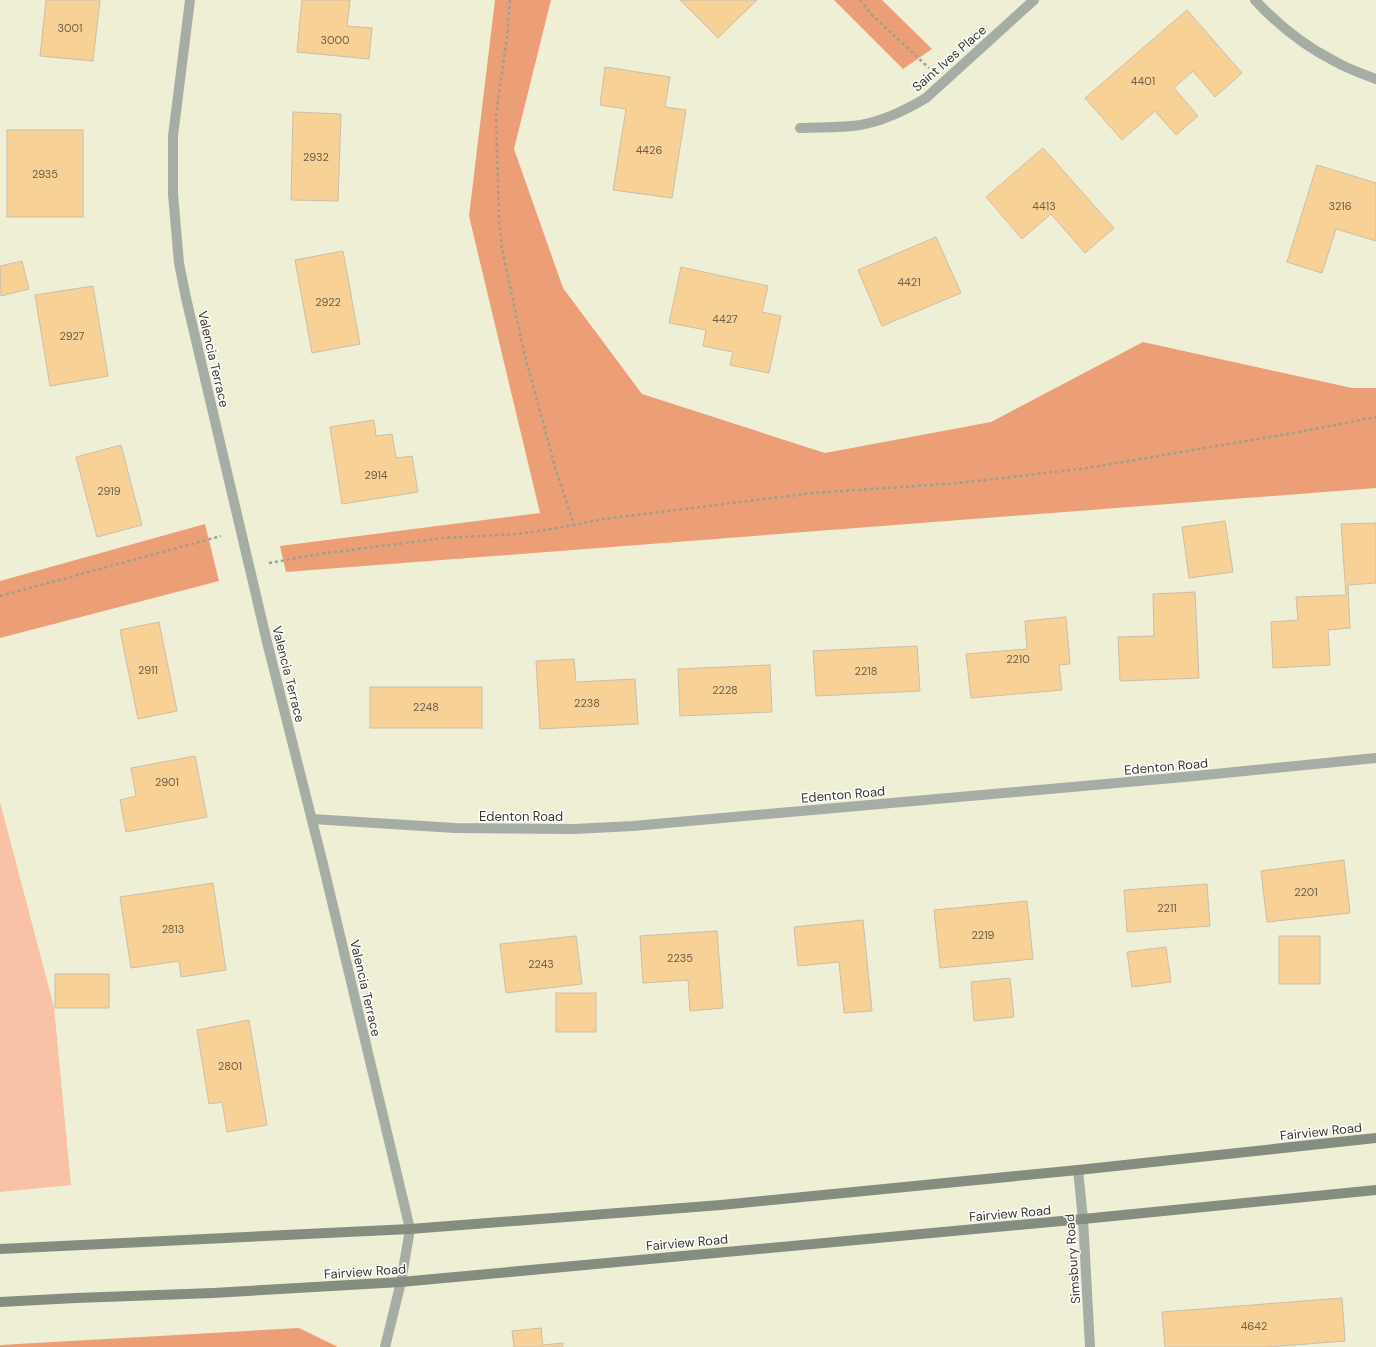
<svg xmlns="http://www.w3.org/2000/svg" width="1376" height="1347" font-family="'DM Sans',sans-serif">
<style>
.green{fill:#f9c1a5}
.forest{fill:#ec9e76}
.building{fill:#f8d197;stroke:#ccbea9}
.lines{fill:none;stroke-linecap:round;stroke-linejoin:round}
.path{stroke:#9f9f8d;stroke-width:2.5;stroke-dasharray:3 3;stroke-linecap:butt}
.minor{stroke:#a6ada4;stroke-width:10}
.secondary{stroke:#848d80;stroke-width:10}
.labels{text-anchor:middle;stroke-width:3;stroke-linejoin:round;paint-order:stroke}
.number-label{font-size:11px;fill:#695f49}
.street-label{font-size:13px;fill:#39392f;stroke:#fff}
</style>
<rect width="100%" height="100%" fill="#efefd6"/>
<path class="green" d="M 0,802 L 54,1007 L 71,1185 L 0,1192 Z"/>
<g class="forest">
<path d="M 495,0 L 551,0 L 514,149 L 563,288 L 642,394 L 825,453 L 991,422 L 1143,342 L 1352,388 L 1376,388 L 1376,488 L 286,572 L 280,546 L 540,513 L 469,216 Z"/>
<path d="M 834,0 L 882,0 L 932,49 L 903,69 Z"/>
<path d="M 205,524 L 219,581 L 0,638 L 0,581 Z"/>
<path d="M 299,1328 L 338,1347 L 0,1347 L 0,1345 Z"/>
</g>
<g class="building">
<path d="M 46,0 L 100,0 L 93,61 L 40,56 Z"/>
<path d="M 302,0 L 350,0 L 347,26 L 372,28 L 369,59 L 297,52 Z"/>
<path d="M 680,0 L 757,0 L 718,38 Z"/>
<path d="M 1187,10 L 1242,73 L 1215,97 L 1193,71 L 1174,88 L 1198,116 L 1176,135 L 1155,111 L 1122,140 L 1085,98 Z"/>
<path d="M 605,67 L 670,77 L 665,107 L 686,110 L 672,198 L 613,190 L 626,109 L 600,105 Z"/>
<path d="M 293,112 L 341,114 L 338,201 L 291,200 Z"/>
<rect x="7" y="130" width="76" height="87"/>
<path d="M 1043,148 L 1114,228 L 1085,253 L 1051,214 L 1022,239 L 986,197 Z"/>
<path d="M 1317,165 L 1376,183 L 1376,241 L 1336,229 L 1322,273 L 1287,262 Z"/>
<path d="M 936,237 L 961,293 L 882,326 L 858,270 Z"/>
<path d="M 343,251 L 360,344 L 312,353 L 295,260 Z"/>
<path d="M 22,261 L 29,289 L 1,296 L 0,266 Z"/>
<path d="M 681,267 L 768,286 L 762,312 L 781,316 L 769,373 L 730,365 L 733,352 L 703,346 L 706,330 L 669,323 Z"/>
<path d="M 93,286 L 108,376 L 50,386 L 35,295 Z"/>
<path d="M 374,420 L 376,436 L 392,434 L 396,458 L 412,456 L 418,492 L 342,504 L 330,427 Z"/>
<path d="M 121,445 L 142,525 L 97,537 L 76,457 Z"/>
<path d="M 1225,521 L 1233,572 L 1189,578 L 1182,527 Z"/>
<path d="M 1376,523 L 1376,583 L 1348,585 L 1350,628 L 1328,630 L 1330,665 L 1273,668 L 1271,622 L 1298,620 L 1296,597 L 1346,595 L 1341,524 Z"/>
<path d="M 1195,592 L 1199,678 L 1120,681 L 1118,637 L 1154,636 L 1153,594 Z"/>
<path d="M 1066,617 L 1070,664 L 1059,665 L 1062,690 L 971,698 L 966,654 L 1027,649 L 1025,621 Z"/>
<path d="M 159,622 L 177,711 L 138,719 L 120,630 Z"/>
<path d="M 917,646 L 920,691 L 816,696 L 813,651 Z"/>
<path d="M 574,659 L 576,682 L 635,679 L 638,724 L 540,729 L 536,661 Z"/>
<path d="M 770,665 L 772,712 L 680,716 L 678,669 Z"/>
<rect x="370" y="687" width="112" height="41"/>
<path d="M 195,756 L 207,817 L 126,832 L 120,800 L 136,796 L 131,768 Z"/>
<path d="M 1344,860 L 1350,913 L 1267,922 L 1261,871 Z"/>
<path d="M 213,883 L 226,970 L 181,977 L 179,961 L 131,968 L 120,897 Z"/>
<path d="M 1207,884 L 1210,926 L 1127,932 L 1124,890 Z"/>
<path d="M 1027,901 L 1033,959 L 940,968 L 934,910 Z"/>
<path d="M 863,920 L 872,1011 L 844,1013 L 839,962 L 798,966 L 794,927 Z"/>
<path d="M 717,931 L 723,1008 L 690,1011 L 688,980 L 643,983 L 640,936 Z"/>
<path d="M 576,936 L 582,984 L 506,993 L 500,944 Z"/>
<rect x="1279" y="936" width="41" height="48"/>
<path d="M 1166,947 L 1171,982 L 1132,987 L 1127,952 Z"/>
<rect x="55" y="974" width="54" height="34"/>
<path d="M 1010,978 L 1014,1017 L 974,1021 L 971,982 Z"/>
<rect x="556" y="993" width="40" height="39"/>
<path d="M 249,1020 L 267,1125 L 227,1132 L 222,1102 L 209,1104 L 197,1030 Z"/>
<path d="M 1342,1298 L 1345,1341 L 1268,1347 L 1165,1347 L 1162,1312 Z"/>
<path d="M 541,1328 L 543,1345 L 563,1343 L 563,1347 L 514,1347 L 512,1331 Z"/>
</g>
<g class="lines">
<g class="path">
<path d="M 510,0 L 507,37 L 496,115 L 499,222 L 502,249 L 524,352 L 555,467 L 574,525"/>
<path d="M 860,0 L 872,15 L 929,68"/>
<path d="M 269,563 L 320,554 L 443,538 L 517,534 L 552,529 L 604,519 L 813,493 L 958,483 L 1088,468 L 1299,432 L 1376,417"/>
<path d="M 0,596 L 221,536"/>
</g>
<g class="minor">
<path d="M 190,0 L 173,136 L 173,194 L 179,263 L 186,298 L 267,642 L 323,864 L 410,1229 L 401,1282 L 385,1347"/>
<path d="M 1255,0 C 1278,25 1306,47 1336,62 C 1348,69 1363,74 1376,79"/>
<path d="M 800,128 C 820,127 840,128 860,125 C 883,121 906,110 926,98 L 1034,0"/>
<path d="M 312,819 L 455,828 L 574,829 L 633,826 L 1195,776 L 1376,758"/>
<path d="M 1078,1170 L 1083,1219 L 1090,1347"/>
</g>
<g class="secondary">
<path d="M 0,1249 L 410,1229 L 721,1205 L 1078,1170 L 1376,1138"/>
<path d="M 0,1302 L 76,1298 L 213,1293 L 401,1282 L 1083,1219 L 1376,1190"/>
</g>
</g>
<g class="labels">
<g class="number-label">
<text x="70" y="32">3001</text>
<text x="335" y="44">3000</text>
<text x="1143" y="85">4401</text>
<text x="649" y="154">4426</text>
<text x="316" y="161">2932</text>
<text x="45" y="178">2935</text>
<text x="1044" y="210">4413</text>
<text x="1340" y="210">3216</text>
<text x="909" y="286">4421</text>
<text x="328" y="306">2922</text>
<text x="725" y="323">4427</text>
<text x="72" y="340">2927</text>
<text x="376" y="479">2914</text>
<text x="109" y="495">2919</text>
<text x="1018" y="663">2210</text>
<text x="148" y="674">2911</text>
<text x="866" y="675">2218</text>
<text x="725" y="694">2228</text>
<text x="587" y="707">2238</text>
<text x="426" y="711">2248</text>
<text x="167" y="786">2901</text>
<text x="1306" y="896">2201</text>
<text x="1167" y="912">2211</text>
<text x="173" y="933">2813</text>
<text x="983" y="939">2219</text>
<text x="680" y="962">2235</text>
<text x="541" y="968">2243</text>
<text x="230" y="1070">2801</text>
<text x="1254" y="1330">4642</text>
</g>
<g class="street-label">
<text transform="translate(949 58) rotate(-41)" y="5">Saint Ives Place</text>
<text transform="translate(214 359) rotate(77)" y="5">Valencia Terrace</text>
<text transform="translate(289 674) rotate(76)" y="5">Valencia Terrace</text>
<text transform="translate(1166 766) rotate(-5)" y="5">Edenton Road</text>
<text transform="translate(843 794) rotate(-5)" y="5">Edenton Road</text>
<text x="521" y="821">Edenton Road</text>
<text transform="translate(366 988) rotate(77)" y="5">Valencia Terrace</text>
<text transform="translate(1321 1131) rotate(-6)" y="5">Fairview Road</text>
<text transform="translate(1010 1213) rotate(-5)" y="5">Fairview Road</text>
<text transform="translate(687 1242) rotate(-5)" y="5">Fairview Road</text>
<text transform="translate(1072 1259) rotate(-94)" y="5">Simsbury Road</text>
<text transform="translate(365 1271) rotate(-4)" y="5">Fairview Road</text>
</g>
</g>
</svg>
